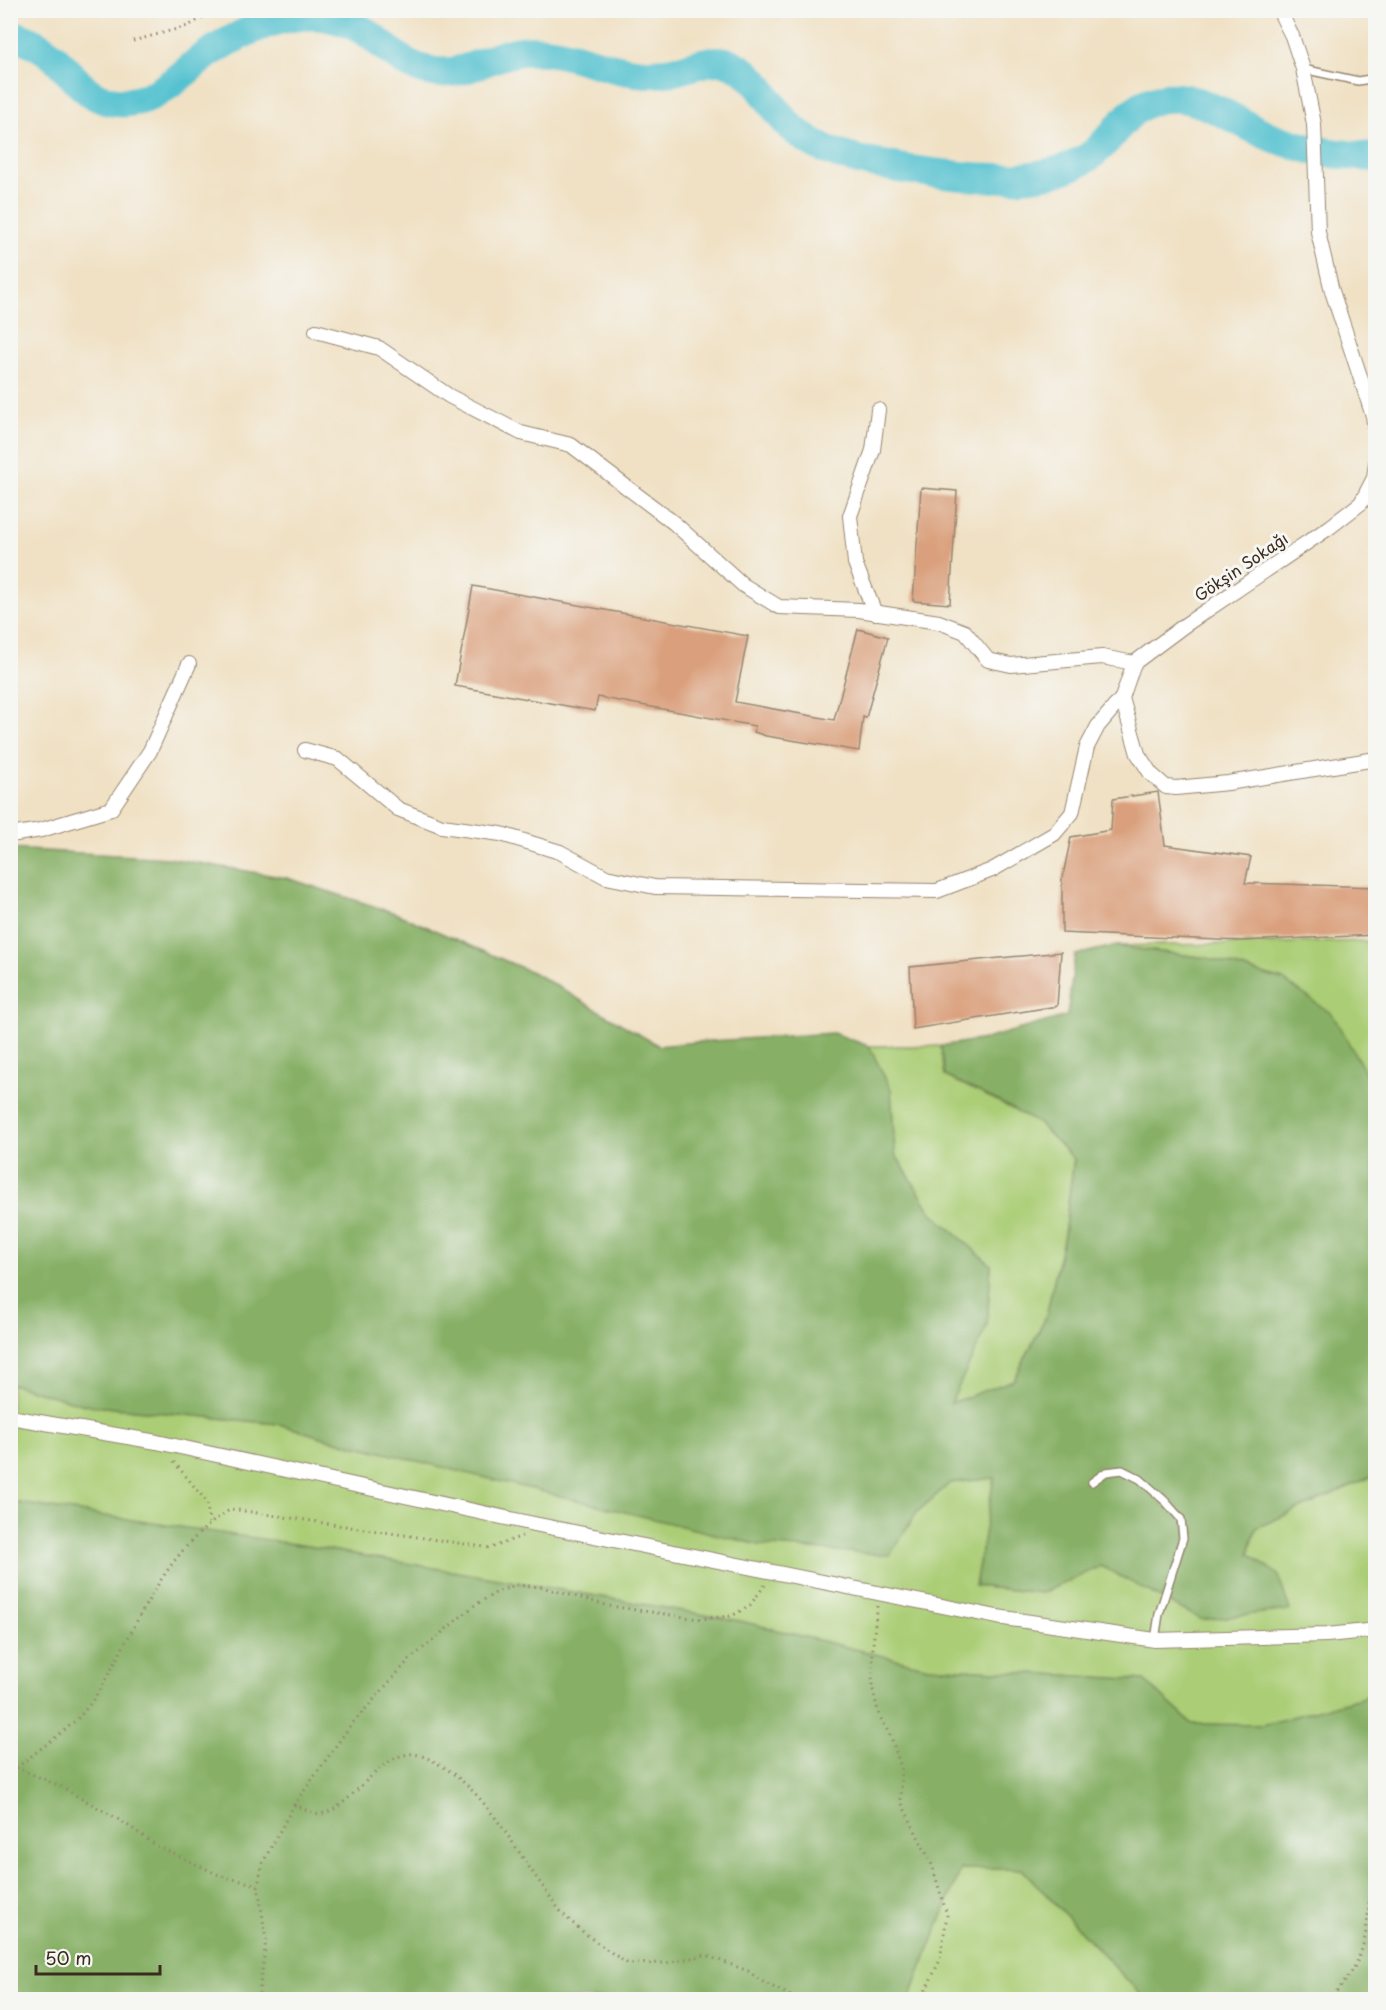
<svg xmlns="http://www.w3.org/2000/svg" width="1386" height="2010" font-family="'Playpen Sans',sans-serif">
<style>
.green{fill:#aacd75;stroke:#727c4a;stroke-width:1.5}
.forest{fill:#87b066;stroke:#616d42;stroke-width:1.5}
.lines{fill:none;stroke-linecap:round;stroke-linejoin:round}
.river{stroke:#56c2d0;stroke-width:30}
.building{fill:#daa07d}
.lane-casing{stroke:#968671;stroke-width:10}
.street-casing{stroke:#968671;stroke-width:16}
.path{stroke:#968671;stroke-width:3;stroke-dasharray:1.5 4.5;stroke-linecap:butt}
.lane{stroke:#fff;stroke-width:7}
.street{stroke:#fff;stroke-width:14}
.labels{text-anchor:middle;stroke-width:6;stroke-linejoin:round;paint-order:stroke}
.street-label{font-size:16px;fill:#3b2a1e;stroke:#f6f6f2}
</style>
<rect width="100%" height="100%" fill="#f6f6f2"/>
<filter id="ink" filterUnits="userSpaceOnUse"><feTurbulence type="fractalNoise" baseFrequency=".0167" numOctaves="2"/><feDisplacementMap in="SourceGraphic" scale="12" xChannelSelector="R" yChannelSelector="G"/><feConvolveMatrix kernelMatrix="1 2 1 2 8 2 1 2 1" color-interpolation-filters="sRGB"/></filter>
<filter id="wash" filterUnits="userSpaceOnUse"><feTurbulence type="fractalNoise" baseFrequency=".008" numOctaves="4" result="noise"/><feDisplacementMap in="SourceGraphic" scale="24" xChannelSelector="R" yChannelSelector="G"/><feGaussianBlur stdDeviation="1.35" result="paint"/><feColorMatrix in="noise" values="0 0 0 0 0 0 0 0 0 0 0 0 0 0 0 0 0 1.4 0 .05"/><feComposite in="paint" operator="in"/></filter>
<g filter="url(#wash)">
<rect width="100%" height="100%" fill="#f0e1c4"/>
<g class="green">
<path d="M 1375,941 L 1375,1089 L 1360,1064 L 1207,958 L 1114,946 Z"/>
<path d="M 869,1046 L 941,1046 L 945,1076 L 998,1101 L 1039,1124 L 1074,1159 L 1064,1235 L 1046,1317 L 1014,1380 L 950,1404 L 987,1325 L 991,1265 L 931,1212 L 895,1154 L 891,1090 Z"/>
<path d="M 11,1384 L 85,1405 L 279,1424 L 328,1439 L 553,1494 L 890,1555 L 917,1512 L 950,1483 L 994,1478 L 975,1586 L 1042,1593 L 1101,1566 L 1140,1585 L 1278,1575 L 1249,1553 L 1256,1528 L 1375,1475 L 1375,1694 L 1263,1725 L 1192,1724 L 1144,1680 L 928,1667 L 740,1621 L 307,1546 L 11,1502 Z"/>
<path d="M 960,1869 L 1022,1869 L 1145,1999 L 909,2000 Z"/>
</g>
<g class="forest">
<path d="M 10,849 L 169,858 L 287,878 L 395,913 L 536,974 L 659,1046 L 696,1042 L 833,1033 L 869,1046 L 891,1090 L 895,1154 L 931,1212 L 991,1265 L 987,1325 L 951,1403 L 1014,1380 L 1046,1317 L 1064,1235 L 1074,1159 L 1039,1124 L 998,1101 L 945,1076 L 941,1046 L 985,1039 L 1067,1016 L 1075,955 L 1114,946 L 1207,958 L 1283,980 L 1332,1014 L 1375,1089 L 1375,1475 L 1256,1528 L 1249,1553 L 1278,1575 L 1290,1610 L 1202,1620 L 1101,1566 L 1042,1593 L 975,1586 L 994,1478 L 950,1483 L 917,1512 L 890,1555 L 759,1545 L 328,1439 L 279,1424 L 85,1405 L 11,1384 Z"/>
<path d="M 11,1502 L 307,1546 L 740,1621 L 928,1667 L 1144,1680 L 1192,1724 L 1263,1725 L 1375,1694 L 1375,1999 L 1145,1999 L 1022,1869 L 961,1869 L 909,1999 L 11,1999 Z"/>
</g>
<g class="lines">
<path class="river" d="M 10,34 C 28,39 43,47 56,59 C 74,76 84,95 109,101 C 152,110 177,76 208,54 C 240,33 281,12 321,16 C 341,19 361,27 376,40 C 395,55 409,69 435,72 C 467,76 491,54 522,51 C 566,46 604,72 648,73 C 658,73 669,72 678,70 C 696,66 712,57 730,63 C 757,73 768,103 787,123 C 818,155 862,162 905,169 C 958,177 1044,189 1090,156 C 1118,136 1126,102 1166,98 C 1204,95 1238,124 1272,137 C 1305,150 1340,156 1376,157"/>
</g>
<g id="blocks">
<g class="building">
<path d="M 921,488 L 957,491 L 950,604 L 913,601 Z"/>
<path d="M 473,586 L 748,636 L 735,702 L 834,720 L 858,629 L 888,637 L 866,718 L 863,717 L 859,751 L 766,736 L 754,732 L 755,726 L 598,697 L 595,711 L 455,686 Z"/>
<path d="M 1158,792 L 1165,845 L 1251,857 L 1245,883 L 1376,887 L 1376,935 L 1241,941 L 1062,933 L 1062,880 L 1071,837 L 1111,830 L 1113,799 Z"/>
<path d="M 1061,952 L 1057,1006 L 913,1029 L 910,967 Z"/>
</g>
</g>
</g>
<g filter="url(#ink)">
<use href="#blocks" fill-opacity="0" stroke="#968671" stroke-width="1.5"/>
<g class="lines">
<g class="lane-casing">
<g id="lane">
<path d="M 1303,69 L 1358,81 L 1376,78"/>
<path d="M 1092,1482 L 1106,1472 L 1122,1470 L 1140,1479 L 1165,1501 L 1181,1519 L 1183,1538 L 1159,1614 L 1155,1640"/>
</g>
</g>
<g class="street-casing">
<g id="street">
<path d="M 1279,10 L 1292,36 L 1303,69 L 1314,124 L 1318,232 L 1332,291 L 1373,416 L 1376,436"/>
<path d="M 316,331 L 379,348 L 449,396 L 521,433 L 571,445 L 674,523 L 743,585 L 779,607 L 859,610 L 939,622 L 965,632 L 988,660 L 1011,665 L 1102,657 L 1134,663"/>
<path d="M 1376,463 L 1374,478 L 1361,503 L 1330,527 L 1185,625 L 1134,663 L 1122,698 L 1138,754 L 1151,774 L 1166,787 L 1176,788 L 1228,783 L 1376,759"/>
<path d="M 875,613 L 855,563 L 850,516 L 873,450 L 878,410"/>
<path d="M 305,750 L 338,759 L 398,809 L 442,826 L 501,834 L 560,852 L 606,877 L 655,887 L 937,891 L 992,870 L 1054,834 L 1072,813 L 1087,747 L 1098,726 L 1122,698"/>
<path d="M 10,835 L 41,830 L 111,809 L 150,751 L 189,664"/>
<path d="M 10,1417 L 157,1442 L 534,1524 L 997,1617 L 1155,1640 L 1327,1635 L 1376,1630"/>
</g>
</g>
<g class="path">
<path d="M 133,41 L 188,26 L 216,10"/>
<path d="M 174,1462 L 207,1502 L 209,1523"/>
<path d="M 877,1606 L 873,1644 L 872,1686 L 879,1715 L 891,1737 L 901,1767 L 901,1802 L 932,1865 L 947,1915 L 940,1960 L 926,1989 L 925,2000"/>
<path d="M 10,1767 L 17,1768 L 58,1785 L 123,1822 L 157,1846 L 221,1876 L 258,1885"/>
<path d="M 17,1768 C 36,1751 64,1733 81,1715 C 96,1699 110,1672 120,1653 C 151,1595 174,1545 231,1509 L 491,1548 L 522,1536"/>
<path d="M 294,1805 C 301,1807 308,1812 315,1813 C 345,1819 373,1758 409,1754 C 417,1753 428,1758 435,1762 C 485,1789 511,1844 544,1888 C 550,1897 556,1906 563,1914 C 582,1933 606,1949 628,1964 L 666,1963 L 705,1955 L 748,1971 L 761,1981 L 799,2000"/>
<path d="M 258,2000 L 266,1940 L 258,1885 L 263,1862 L 294,1805 L 350,1726 L 409,1660 L 475,1605 L 497,1592 L 516,1585 L 541,1587 L 610,1606 L 698,1619 L 732,1616 L 750,1605 L 765,1585"/>
<path d="M 1328,2000 C 1371,1960 1367,1925 1371,1870 L 1376,1861"/>
</g>
<use href="#lane" class="lane"/>
<use href="#street" class="street"/>
</g>
</g>
<g class="labels">
<g class="street-label">
<text transform="translate(1241 567) rotate(-34)" y="6">Gökşin Sokağı</text>
</g>
</g>
<rect width="1386" height="2010" fill="none" stroke="#f6f6f2" stroke-width="36"/>
<path d="M36 1965v9h124v-9" fill="none" stroke="#3b2a1e" stroke-width="3"/>
<text x="45" y="1965" font-size="18" fill="#3b2a1e" stroke="#f6f6f2" stroke-width="4.5" paint-order="stroke">50 m</text>
</svg>
